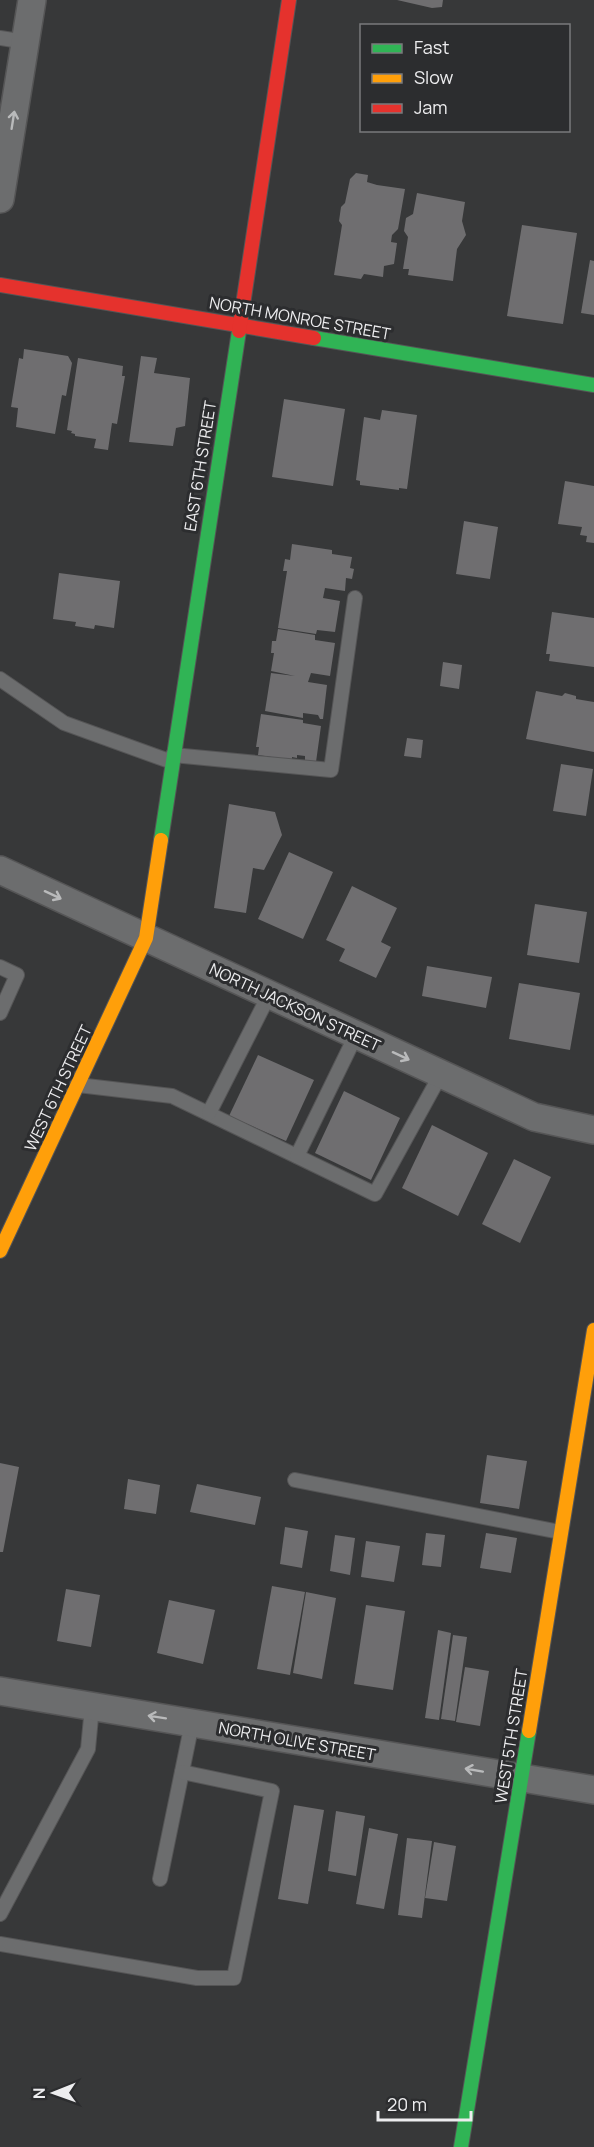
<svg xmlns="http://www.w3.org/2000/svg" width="594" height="2147" font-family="Manrope,sans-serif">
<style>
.building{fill:#6f6e70}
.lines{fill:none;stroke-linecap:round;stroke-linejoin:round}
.lane-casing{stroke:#555556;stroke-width:16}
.street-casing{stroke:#555556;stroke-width:30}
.fast-casing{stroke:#555556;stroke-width:16}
.slow-casing{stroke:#555556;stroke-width:16}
.jam-casing{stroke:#555556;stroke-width:16}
.lane{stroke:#6c6d6e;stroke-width:14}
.street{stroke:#6c6d6e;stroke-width:27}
.fast{stroke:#30b455;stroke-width:14}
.slow{stroke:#ff9f0a;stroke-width:14}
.jam{stroke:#e5322d;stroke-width:14}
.oneway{stroke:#b9babb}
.labels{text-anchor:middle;stroke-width:6;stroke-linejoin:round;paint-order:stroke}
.street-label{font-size:16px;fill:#ededef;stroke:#2c2d2f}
</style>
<rect width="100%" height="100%" fill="#373839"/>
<g class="building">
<path d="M 397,0 L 443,0 L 442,7 L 432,8 Z"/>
<path d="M 356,173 L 368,175 L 367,182 L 377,185 L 405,189 L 398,229 L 392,235 L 391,242 L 397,243 L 394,264 L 384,266 L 383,277 L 364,274 L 361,279 L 334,275 L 342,225 L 339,221 L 341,207 L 345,203 L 350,179 Z"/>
<path d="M 417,193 L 465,202 L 462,221 L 466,235 L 457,249 L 453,281 L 408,275 L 409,269 L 403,269 L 408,237 L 404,231 L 406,218 L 413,214 Z"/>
<path d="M 522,225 L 577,233 L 563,324 L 507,316 Z"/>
<path d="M 590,260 L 594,261 L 594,315 L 581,313 Z"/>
<path d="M 24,349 L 68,356 L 72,363 L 66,396 L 62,395 L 55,434 L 16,427 L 18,408 L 11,407 L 19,358 L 23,359 Z"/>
<path d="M 141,356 L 157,358 L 154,373 L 190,378 L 185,426 L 176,428 L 173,446 L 129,442 Z"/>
<path d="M 78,358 L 123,366 L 122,376 L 125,376 L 117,424 L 112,423 L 108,450 L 94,448 L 96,439 L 75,436 L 75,434 L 71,433 L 72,431 L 67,430 Z"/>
<path d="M 284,399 L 345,409 L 333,486 L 272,477 Z"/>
<path d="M 382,410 L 417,415 L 407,489 L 399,488 L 399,490 L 360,485 L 360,481 L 356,480 L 364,417 L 380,420 Z"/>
<path d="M 565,481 L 594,486 L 594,543 L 586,542 L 587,536 L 580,535 L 582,527 L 558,524 Z"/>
<path d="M 464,521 L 498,527 L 490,579 L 456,574 Z"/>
<path d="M 292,544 L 332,550 L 332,554 L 352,557 L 350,568 L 354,569 L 352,579 L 346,578 L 345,591 L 325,588 L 323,598 L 340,601 L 335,632 L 317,630 L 316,634 L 278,628 L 287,571 L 283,571 L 285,559 L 290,560 Z"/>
<path d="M 59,573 L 120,581 L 114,628 L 95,625 L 94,629 L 75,626 L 76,622 L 53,619 Z"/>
<path d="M 552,612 L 594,618 L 594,667 L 549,661 L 550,654 L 546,654 Z"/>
<path d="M 278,629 L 315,635 L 315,640 L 335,643 L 330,676 L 311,673 L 308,682 L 327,685 L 323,719 L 320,719 L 318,715 L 303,713 L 303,718 L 265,711 L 271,673 L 295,676 L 271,671 L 274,653 L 271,653 L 272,641 L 276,641 Z"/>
<path d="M 443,662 L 462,665 L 459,689 L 440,686 Z"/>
<path d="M 536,691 L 562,696 L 565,693 L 576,696 L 576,699 L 594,702 L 594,752 L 526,739 Z"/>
<path d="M 261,714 L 303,720 L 303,723 L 321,726 L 316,762 L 305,760 L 305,756 L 297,755 L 297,758 L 292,757 L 292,760 L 258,755 L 259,747 L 256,747 Z"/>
<path d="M 407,738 L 423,740 L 421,758 L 404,756 Z"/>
<path d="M 561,764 L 593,769 L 586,816 L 553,811 Z"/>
<path d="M 229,804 L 275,812 L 282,835 L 264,870 L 253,868 L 246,913 L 214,908 Z"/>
<path d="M 289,852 L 333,872 L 303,939 L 258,919 Z"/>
<path d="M 352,886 L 397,908 L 381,942 L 391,947 L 376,978 L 339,961 L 345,949 L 326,940 Z"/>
<path d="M 535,904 L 587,912 L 579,963 L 527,955 Z"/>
<path d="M 427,966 L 492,977 L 486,1008 L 422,996 Z"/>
<path d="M 519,983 L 580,993 L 570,1050 L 509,1039 Z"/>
<path d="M 258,1055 L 314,1080 L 286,1141 L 229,1116 Z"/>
<path d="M 344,1091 L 400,1118 L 371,1180 L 315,1153 Z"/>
<path d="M 432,1125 L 488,1153 L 458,1216 L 402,1188 Z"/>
<path d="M 514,1159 L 551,1177 L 520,1243 L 482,1224 Z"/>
<path d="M 487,1455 L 527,1461 L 519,1509 L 480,1503 Z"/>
<path d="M 0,1463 L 19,1467 L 3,1552 L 0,1552 Z"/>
<path d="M 128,1479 L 160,1485 L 156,1514 L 124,1509 Z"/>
<path d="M 197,1484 L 261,1497 L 255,1525 L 190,1512 Z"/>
<path d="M 285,1527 L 308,1531 L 302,1568 L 280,1564 Z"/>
<path d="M 426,1533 L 445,1535 L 441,1567 L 422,1565 Z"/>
<path d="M 486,1533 L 517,1538 L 511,1573 L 480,1568 Z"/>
<path d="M 335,1535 L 355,1538 L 350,1575 L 330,1571 Z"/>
<path d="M 366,1541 L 400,1546 L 394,1582 L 361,1577 Z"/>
<path d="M 272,1586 L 305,1592 L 290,1675 L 257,1669 Z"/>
<path d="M 66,1589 L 100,1595 L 91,1647 L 57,1641 Z"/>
<path d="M 306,1592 L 336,1598 L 322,1679 L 293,1673 Z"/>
<path d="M 169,1600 L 215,1610 L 203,1664 L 157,1653 Z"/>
<path d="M 366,1605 L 405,1611 L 393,1690 L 354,1684 Z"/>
<path d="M 438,1630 L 451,1633 L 439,1720 L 425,1718 Z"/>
<path d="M 453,1635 L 467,1637 L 455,1721 L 441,1719 Z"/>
<path d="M 465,1667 L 489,1671 L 480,1726 L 456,1722 Z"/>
<path d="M 294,1805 L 324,1810 L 308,1904 L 278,1899 Z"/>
<path d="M 336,1811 L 365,1816 L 356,1876 L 328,1871 Z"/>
<path d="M 369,1828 L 398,1834 L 384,1909 L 356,1904 Z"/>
<path d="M 407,1838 L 432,1841 L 422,1918 L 398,1915 Z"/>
<path d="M 434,1842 L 456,1846 L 447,1901 L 425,1898 Z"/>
</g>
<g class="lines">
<g class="lane-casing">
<g id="lane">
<path d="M 0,38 L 26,42"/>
<path d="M 0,679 L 64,723 L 172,762"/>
<path d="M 173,755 L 331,770 L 355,598"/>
<path d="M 0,967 L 17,975 L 0,1013"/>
<path d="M 78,1085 L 172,1096 L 375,1194 L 441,1074"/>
<path d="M 209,1113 L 269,995"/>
<path d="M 297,1156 L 356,1035"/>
<path d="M 295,1480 L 560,1532"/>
<path d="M 160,1879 L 192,1723"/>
<path d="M 0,1914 L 88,1749 L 92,1707"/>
<path d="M 0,1944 L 197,1978 L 234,1978 L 272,1791 L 182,1772"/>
</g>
</g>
<g class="street-casing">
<g id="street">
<path d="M 0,199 L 32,0"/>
<path d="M 0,870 L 534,1117 L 594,1130"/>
<path d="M 0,1691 L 594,1790"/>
</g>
</g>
<g class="fast-casing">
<g id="fast">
<path d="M 314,338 L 594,385"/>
<path d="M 161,840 L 239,331"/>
<path d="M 461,2147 L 529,1731"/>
</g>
</g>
<g class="slow-casing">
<g id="slow">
<path d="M 0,1251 L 146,938 L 161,840"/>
<path d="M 529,1731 L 594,1330"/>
</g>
</g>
<g class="jam-casing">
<g id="jam">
<path d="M 0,285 L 314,338"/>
<path d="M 239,331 L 289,0"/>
</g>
</g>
<use href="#lane" class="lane"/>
<use href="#street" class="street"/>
<use href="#fast" class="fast"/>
<use href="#slow" class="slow"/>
<use href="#jam" class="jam"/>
</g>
<defs><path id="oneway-shaft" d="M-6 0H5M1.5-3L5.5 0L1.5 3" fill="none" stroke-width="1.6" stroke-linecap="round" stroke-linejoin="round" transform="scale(1.5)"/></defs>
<g class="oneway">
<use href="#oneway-shaft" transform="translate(13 120) rotate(-81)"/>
<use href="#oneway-shaft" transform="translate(53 895) rotate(25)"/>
<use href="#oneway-shaft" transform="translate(401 1056) rotate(25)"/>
<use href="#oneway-shaft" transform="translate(157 1717) rotate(-171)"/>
<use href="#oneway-shaft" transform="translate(474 1770) rotate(-170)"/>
</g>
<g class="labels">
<g class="street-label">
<text transform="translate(300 318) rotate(10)" y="6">NORTH MONROE STREET</text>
<text transform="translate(200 466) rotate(-81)" y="6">EAST 6TH STREET</text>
<text transform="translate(295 1007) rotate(25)" y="6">NORTH JACKSON STREET</text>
<text transform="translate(58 1088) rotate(-65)" y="6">WEST 6TH STREET</text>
<text transform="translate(511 1736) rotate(-81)" y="6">WEST 5TH STREET</text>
<text transform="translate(297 1741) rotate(10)" y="6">NORTH OLIVE STREET</text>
</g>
</g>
<rect x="360" y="24" width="210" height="108" fill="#2c2d2f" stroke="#797a7c" stroke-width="1.5"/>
<rect x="372" y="44" width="30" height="9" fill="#30b455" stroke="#797a7c" stroke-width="1.5"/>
<text x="414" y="54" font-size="18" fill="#ededef">Fast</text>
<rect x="372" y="74" width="30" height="9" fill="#ff9f0a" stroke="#797a7c" stroke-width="1.5"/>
<text x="414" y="84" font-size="18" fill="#ededef">Slow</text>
<rect x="372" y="104" width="30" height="9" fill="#e5322d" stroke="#797a7c" stroke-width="1.5"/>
<text x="414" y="114" font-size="18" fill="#ededef">Jam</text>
<g transform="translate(54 2093) rotate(269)" stroke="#2c2d2f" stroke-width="4.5" paint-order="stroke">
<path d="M0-4.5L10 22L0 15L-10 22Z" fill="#ededef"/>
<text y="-9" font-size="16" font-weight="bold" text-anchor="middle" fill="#ededef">N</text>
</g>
<path d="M378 2111v9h93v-9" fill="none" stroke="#ededef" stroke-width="3"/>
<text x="387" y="2111" font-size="18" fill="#ededef" stroke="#2c2d2f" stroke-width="4.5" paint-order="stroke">20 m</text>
</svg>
